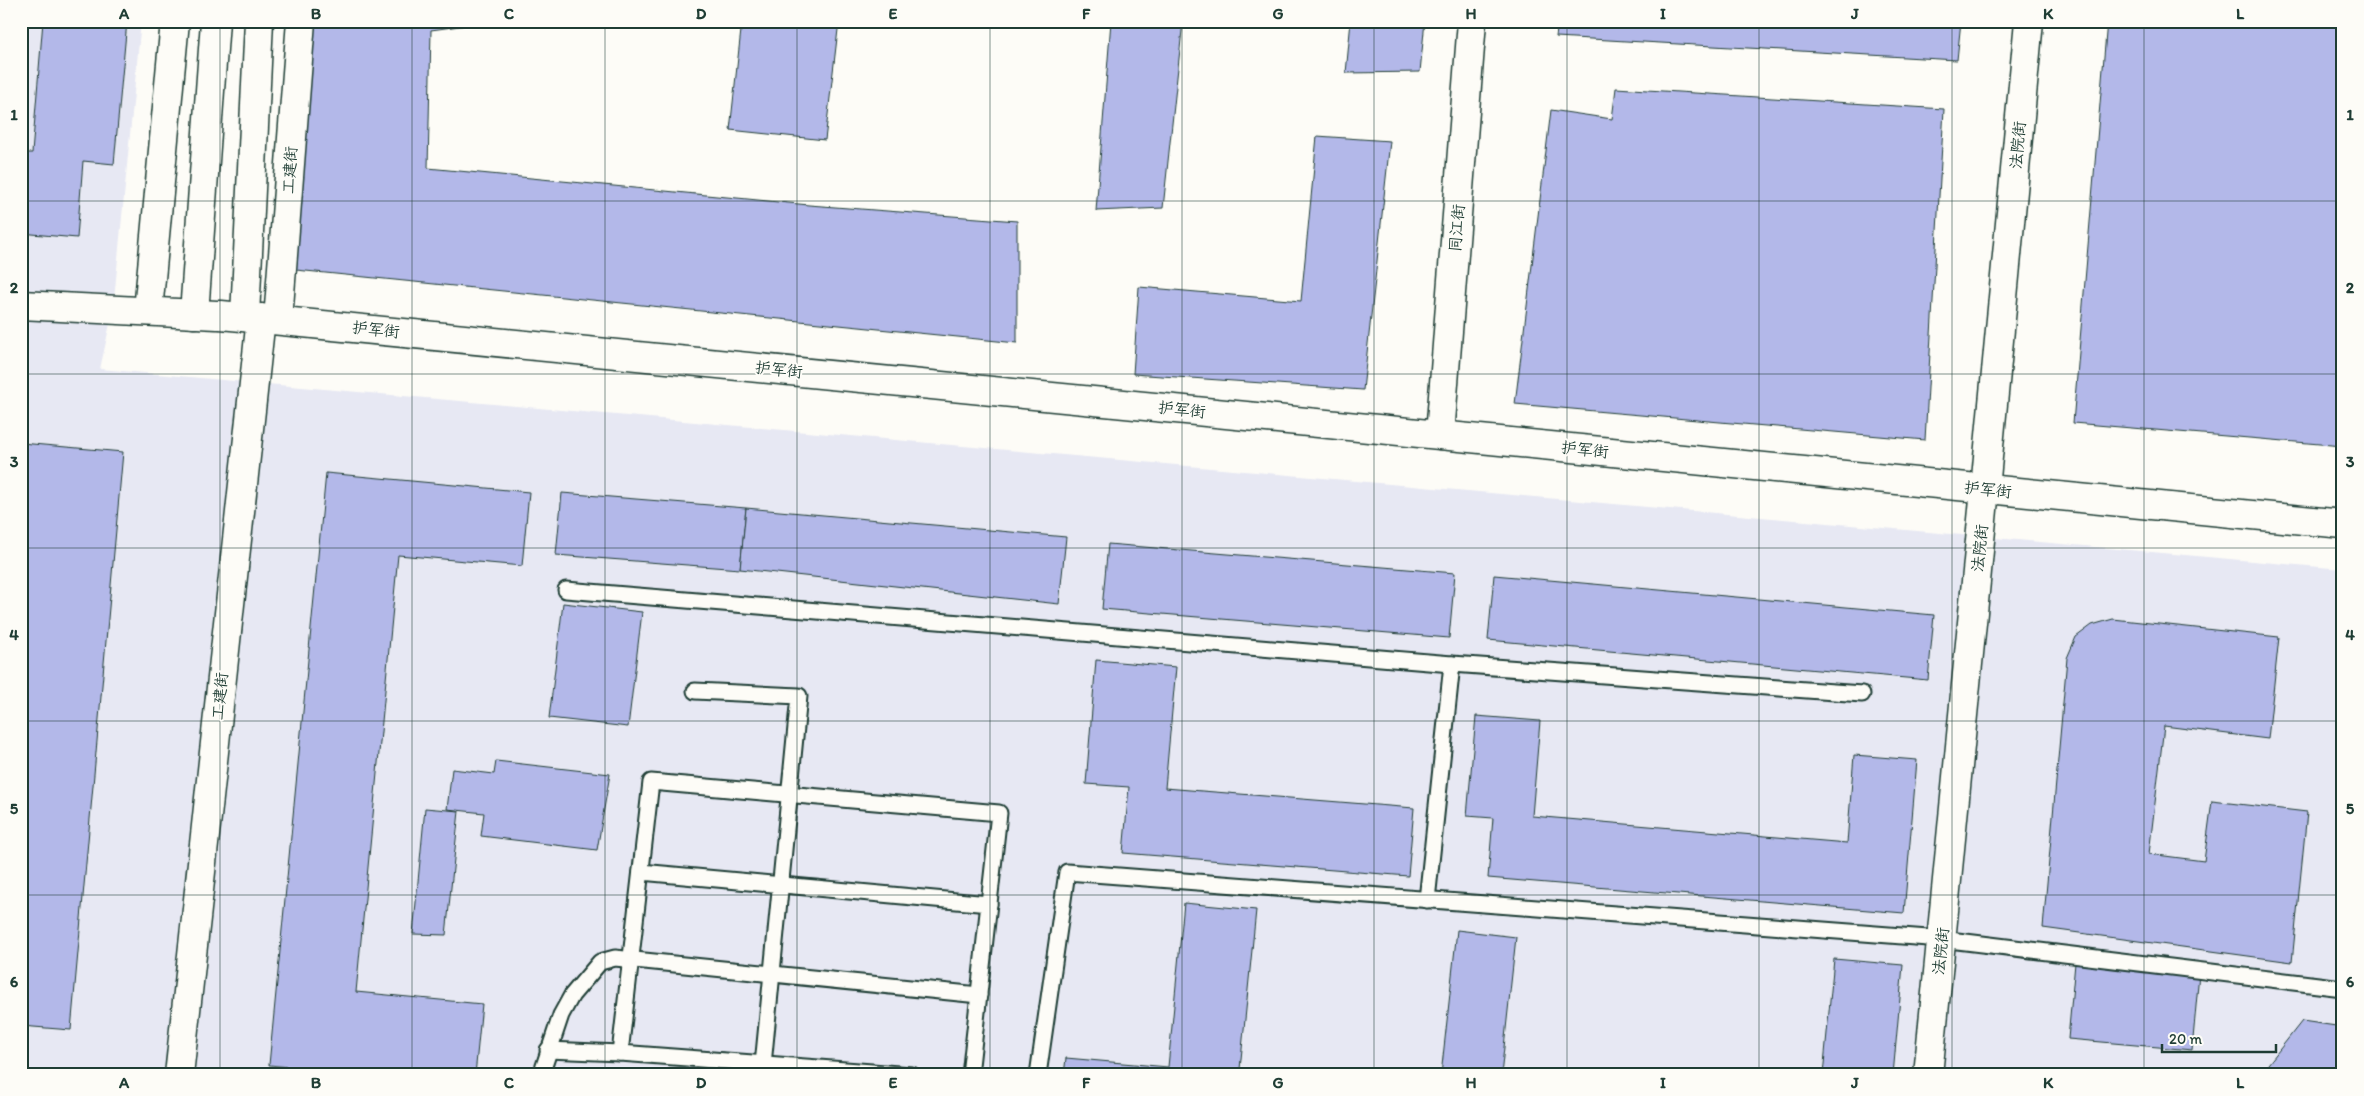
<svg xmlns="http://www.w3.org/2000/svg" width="2364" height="1096" font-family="Itim,'LXGW WenKai TC',sans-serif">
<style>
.built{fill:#e7e8f3}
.building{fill:#b3b8e9;stroke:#1f3d34}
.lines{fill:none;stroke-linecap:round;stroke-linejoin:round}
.lane-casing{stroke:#1f3d34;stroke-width:19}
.street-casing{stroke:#1f3d34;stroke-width:31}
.secondary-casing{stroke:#1f3d34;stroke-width:31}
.lane{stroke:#fdfcf7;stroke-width:15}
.street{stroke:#fdfcf7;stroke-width:28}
.secondary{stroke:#fdfcf7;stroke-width:28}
.grid{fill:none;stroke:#1f3d34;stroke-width:1;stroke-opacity:0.55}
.labels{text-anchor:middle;stroke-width:4;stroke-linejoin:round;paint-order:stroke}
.street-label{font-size:16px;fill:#1f3d34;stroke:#fdfcf7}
.neatline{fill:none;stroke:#1f3d34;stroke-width:2}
.grid-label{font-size:16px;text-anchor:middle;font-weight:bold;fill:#1f3d34}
</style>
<rect width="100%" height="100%" fill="#fdfcf7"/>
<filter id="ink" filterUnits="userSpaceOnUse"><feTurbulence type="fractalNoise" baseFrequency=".02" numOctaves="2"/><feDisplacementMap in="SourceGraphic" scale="10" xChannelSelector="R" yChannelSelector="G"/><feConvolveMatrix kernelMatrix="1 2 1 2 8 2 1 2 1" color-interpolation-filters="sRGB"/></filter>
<g filter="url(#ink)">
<path class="built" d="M 21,21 L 141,21 L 113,310 L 100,369 L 2343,569 L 2343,1075 L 21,1075 Z"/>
<g class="building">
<path d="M 43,21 L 127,21 L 114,164 L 83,161 L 77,238 L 21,233 L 21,153 L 32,153 Z"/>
<path d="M 312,21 L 496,21 L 431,30 L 428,168 L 809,205 L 1017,221 L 1017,343 L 296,270 Z"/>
<path d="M 742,21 L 839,21 L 825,140 L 730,130 Z"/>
<path d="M 1111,21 L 1183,21 L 1163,208 L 1096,211 Z"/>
<path d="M 1351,21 L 1425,21 L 1420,72 L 1346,73 Z"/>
<path d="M 1558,21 L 1961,21 L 1957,60 L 1556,37 Z"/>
<path d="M 2107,21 L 2343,21 L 2343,446 L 2073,423 Z"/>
<path d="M 1616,88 L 1944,109 L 1925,440 L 1515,404 L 1551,110 L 1612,119 Z"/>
<path d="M 1317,136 L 1390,141 L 1363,390 L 1133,374 L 1139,287 L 1301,301 Z"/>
<path d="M 21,443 L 123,452 L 71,1030 L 21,1026 Z"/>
<path d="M 326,473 L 529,492 L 522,566 L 398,555 L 356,992 L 482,1004 L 475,1075 L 376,1075 L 269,1065 Z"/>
<path d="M 562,493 L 746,508 L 740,569 L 556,555 Z"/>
<path d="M 746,508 L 1066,537 L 1059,604 L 740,569 Z"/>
<path d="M 1108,544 L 1455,573 L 1449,638 L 1102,609 Z"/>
<path d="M 1494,575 L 1934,615 L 1928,680 L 1488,640 Z"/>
<path d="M 563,603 L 642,612 L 628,727 L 549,718 Z"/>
<path d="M 2113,619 L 2279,637 L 2268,739 L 2164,726 L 2149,854 L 2204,861 L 2212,801 L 2307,812 L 2292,962 L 2043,928 L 2067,658 L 2076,637 L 2092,625 Z"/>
<path d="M 1096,660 L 1176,667 L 1165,788 L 1414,808 L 1408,876 L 1123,853 L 1129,787 L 1086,784 Z"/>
<path d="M 1476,716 L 1540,721 L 1532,816 L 1847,843 L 1854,755 L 1917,760 L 1904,913 L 1488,878 L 1493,818 L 1467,816 Z"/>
<path d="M 496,761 L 610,774 L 597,850 L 481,836 L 484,813 L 447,809 L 452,769 L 494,774 Z"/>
<path d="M 425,808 L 459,811 L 446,935 L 413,934 Z"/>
<path d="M 1184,903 L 1256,910 L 1240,1069 L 1299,1075 L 1064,1075 L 1066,1058 L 1168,1067 Z"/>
<path d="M 1457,930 L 1516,937 L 1501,1075 L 1441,1075 Z"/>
<path d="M 1834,959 L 1903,965 L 1893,1075 L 1823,1075 Z"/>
<path d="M 2075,963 L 2199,973 L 2192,1050 L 2068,1039 Z"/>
<path d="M 2302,1021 L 2343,1027 L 2343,1075 L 2268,1075 L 2265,1068 Z"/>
</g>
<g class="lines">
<g class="lane-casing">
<g id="lane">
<path d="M 566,590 L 1452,664 L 1427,900"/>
<path d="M 1452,664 L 1862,694"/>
<path d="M 695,691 L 799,696 L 762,1075"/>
<path d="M 641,872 L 989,904"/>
<path d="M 548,1050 L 620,1053 L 912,1075"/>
<path d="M 620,1053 L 651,782 L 999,813 L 970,1075"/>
<path d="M 541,1075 L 561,1015 L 572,995 L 600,962 L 615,958 L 979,995"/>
<path d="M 1038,1075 L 1067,872 L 1941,939 L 2343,988"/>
</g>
</g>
<g class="street-casing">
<g id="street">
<path d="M 21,305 L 217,315"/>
<path d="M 1440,435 L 1472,21"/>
<path d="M 179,1075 L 261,318"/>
<path d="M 1928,1075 L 1985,489"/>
</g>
</g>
<g class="secondary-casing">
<g id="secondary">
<path d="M 148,311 L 175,21"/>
<path d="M 194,314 L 215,21"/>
<path d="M 221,315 L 2343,524"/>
<path d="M 245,316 L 259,21"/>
<path d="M 278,320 L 301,21"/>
<path d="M 1985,489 L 2029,21"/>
</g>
</g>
<use href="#lane" class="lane"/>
<use href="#street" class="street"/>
<use href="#secondary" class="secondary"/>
</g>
</g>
<path class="grid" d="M 220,21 L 220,1075M 412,21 L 412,1075M 605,21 L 605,1075M 797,21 L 797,1075M 990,21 L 990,1075M 1182,21 L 1182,1075M 1374,21 L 1374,1075M 1567,21 L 1567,1075M 1759,21 L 1759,1075M 1952,21 L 1952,1075M 2144,21 L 2144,1075M 21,201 L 2343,201M 21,374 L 2343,374M 21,548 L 2343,548M 21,721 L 2343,721M 21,895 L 2343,895"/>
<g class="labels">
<g class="street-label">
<text transform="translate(2017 145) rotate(-85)" y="6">法院街</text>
<text transform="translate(289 170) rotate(-86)" y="6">工建街</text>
<text transform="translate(1456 228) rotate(-85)" y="6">同江街</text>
<text transform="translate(376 329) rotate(6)" y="6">护军街</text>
<text transform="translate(779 369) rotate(6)" y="6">护军街</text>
<text transform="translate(1182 409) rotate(6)" y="6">护军街</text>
<text transform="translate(1585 449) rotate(6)" y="6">护军街</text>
<text transform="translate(1988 489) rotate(6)" y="6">护军街</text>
<text transform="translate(1979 548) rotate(-84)" y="6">法院街</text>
<text transform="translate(219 696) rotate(-84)" y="6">工建街</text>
<text transform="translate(1940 951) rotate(-84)" y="6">法院街</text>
</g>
</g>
<rect width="2364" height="1096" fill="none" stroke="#fdfcf7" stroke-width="55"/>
<path d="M2162 1044v8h114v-8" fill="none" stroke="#1f3d34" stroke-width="2.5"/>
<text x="2169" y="1044" font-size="15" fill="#1f3d34" stroke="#fdfcf7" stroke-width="4" paint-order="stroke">20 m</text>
<rect x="28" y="28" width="2308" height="1040" class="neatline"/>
<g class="grid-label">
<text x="124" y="19">A</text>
<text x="316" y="19">B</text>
<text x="509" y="19">C</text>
<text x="701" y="19">D</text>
<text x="893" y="19">E</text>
<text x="1086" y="19">F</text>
<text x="1278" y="19">G</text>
<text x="1471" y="19">H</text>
<text x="1663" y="19">I</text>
<text x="1855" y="19">J</text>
<text x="2048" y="19">K</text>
<text x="2240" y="19">L</text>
<text x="14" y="120">1</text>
<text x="2350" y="120">1</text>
<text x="14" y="293">2</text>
<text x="2350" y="293">2</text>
<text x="14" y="467">3</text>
<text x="2350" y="467">3</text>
<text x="14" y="640">4</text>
<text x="2350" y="640">4</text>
<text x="14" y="814">5</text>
<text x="2350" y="814">5</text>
<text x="14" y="987">6</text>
<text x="2350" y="987">6</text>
<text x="124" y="1088">A</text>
<text x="316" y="1088">B</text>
<text x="509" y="1088">C</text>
<text x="701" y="1088">D</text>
<text x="893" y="1088">E</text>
<text x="1086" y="1088">F</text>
<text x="1278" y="1088">G</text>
<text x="1471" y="1088">H</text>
<text x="1663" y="1088">I</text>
<text x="1855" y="1088">J</text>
<text x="2048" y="1088">K</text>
<text x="2240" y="1088">L</text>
</g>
</svg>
